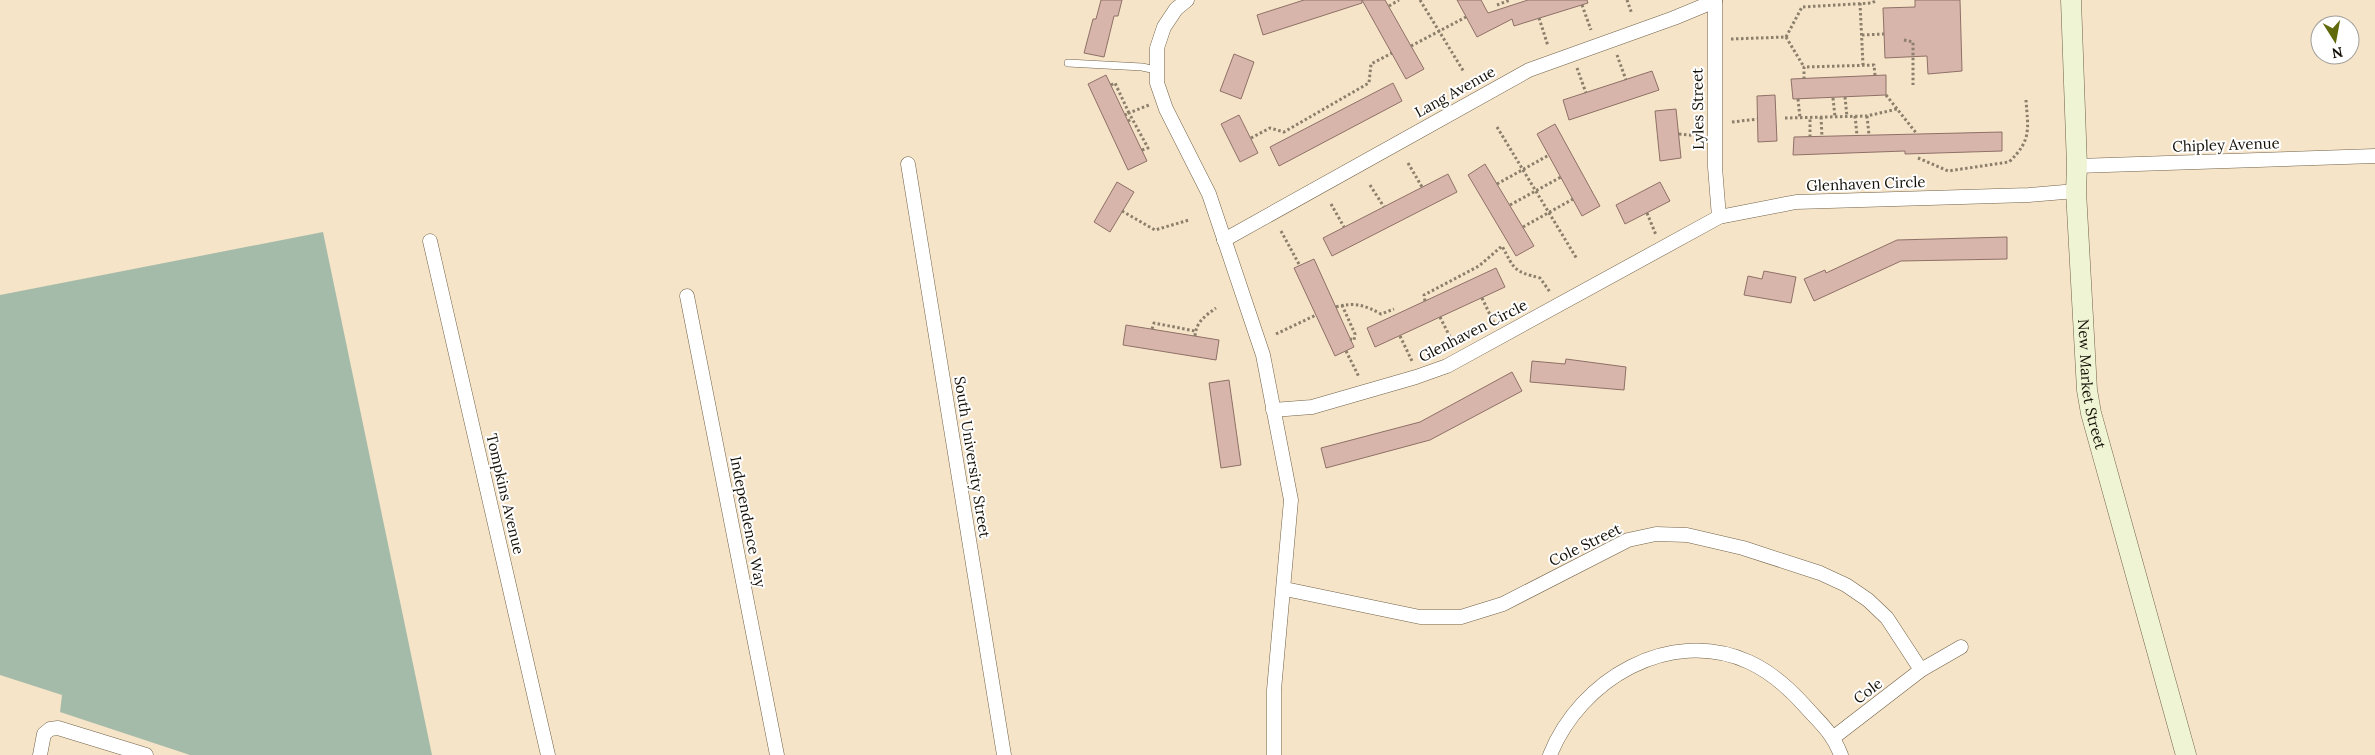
<svg xmlns="http://www.w3.org/2000/svg" width="2375" height="755" font-family="Lora,serif">
<style>
.green{fill:#a5bba9}
.building{fill:#d7b5ab;stroke:#8f7067}
.lines{fill:none;stroke-linecap:round;stroke-linejoin:round}
.lane-casing{stroke:#716248;stroke-width:8}
.street-casing{stroke:#716248;stroke-width:15}
.secondary-casing{stroke:#716248;stroke-width:21}
.path{stroke:#8b7f6c;stroke-width:3;stroke-dasharray:2.5 2.5;stroke-linecap:butt}
.lane{stroke:#fff;stroke-width:7}
.street{stroke:#fff;stroke-width:14}
.secondary{stroke:#eff4d4;stroke-width:20}
.labels{text-anchor:middle;stroke-width:4;stroke-linejoin:round;paint-order:stroke}
.street-label{font-size:15px;fill:#140f05;stroke:#fff}
</style>
<rect width="100%" height="100%" fill="#f6e4c8"/>
<path class="green" d="M 323,232 L 432,755 L 190,755 L 60,712 L 62,695 L 0,675 L 0,295 Z"/>
<g class="building">
<path d="M 1101,0 L 1122,0 L 1118,16 L 1114,16 L 1104,57 L 1084,53 L 1093,19 L 1096,19 Z"/>
<path d="M 1304,0 L 1362,0 L 1362,3 L 1263,35 L 1257,15 Z"/>
<path d="M 1362,0 L 1385,0 L 1424,69 L 1406,79 Z"/>
<path d="M 1457,0 L 1481,0 L 1488,13 L 1528,0 L 1587,0 L 1588,3 L 1514,26 L 1512,19 L 1477,37 Z"/>
<path d="M 1915,0 L 1960,0 L 1962,71 L 1928,74 L 1927,56 L 1885,58 L 1883,8 L 1915,7 Z"/>
<path d="M 1234,54 L 1254,62 L 1241,99 L 1220,91 Z"/>
<path d="M 1652,71 L 1659,90 L 1569,120 L 1563,100 Z"/>
<path d="M 1106,75 L 1147,161 L 1128,170 L 1088,84 Z"/>
<path d="M 1886,75 L 1886,95 L 1793,99 L 1791,79 Z"/>
<path d="M 1393,83 L 1402,101 L 1279,166 L 1270,147 Z"/>
<path d="M 1775,95 L 1777,141 L 1758,142 L 1757,96 Z"/>
<path d="M 1676,109 L 1681,158 L 1660,161 L 1655,111 Z"/>
<path d="M 1239,115 L 1258,153 L 1240,162 L 1221,124 Z"/>
<path d="M 1555,124 L 1600,206 L 1582,216 L 1537,134 Z"/>
<path d="M 2002,132 L 2002,151 L 1905,154 L 1905,151 L 1793,155 L 1794,137 Z"/>
<path d="M 1485,164 L 1534,246 L 1516,256 L 1468,175 Z"/>
<path d="M 1448,174 L 1457,192 L 1332,256 L 1323,238 Z"/>
<path d="M 1117,182 L 1134,192 L 1110,232 L 1094,222 Z"/>
<path d="M 1660,182 L 1670,201 L 1625,224 L 1616,205 Z"/>
<path d="M 2007,237 L 2007,259 L 1901,261 L 1814,301 L 1804,279 L 1825,270 L 1826,273 L 1897,240 Z"/>
<path d="M 1314,259 L 1354,347 L 1335,356 L 1294,268 Z"/>
<path d="M 1496,268 L 1505,287 L 1375,347 L 1367,328 Z"/>
<path d="M 1764,271 L 1796,277 L 1791,303 L 1744,295 L 1748,276 L 1762,279 Z"/>
<path d="M 1126,325 L 1219,340 L 1216,360 L 1123,345 Z"/>
<path d="M 1566,359 L 1626,367 L 1624,390 L 1530,382 L 1532,361 L 1565,364 Z"/>
<path d="M 1512,372 L 1522,391 L 1430,440 L 1326,468 L 1321,448 L 1420,422 Z"/>
<path d="M 1229,380 L 1241,465 L 1221,468 L 1209,383 Z"/>
</g>
<g class="lines">
<g class="lane-casing">
<path id="lane" d="M 1068,63 L 1142,67 L 1156,70"/>
</g>
<g class="street-casing">
<g id="street">
<path d="M 1187,0 L 1176,9 L 1164,27 L 1157,48 L 1157,83 L 1166,109 L 1209,194 L 1263,355 L 1291,500 L 1274,690 L 1274,755"/>
<path d="M 1715,0 L 1715,167 L 1719,217"/>
<path d="M 908,164 L 1004,755"/>
<path d="M 2077,166 L 2375,156"/>
<path d="M 1224,240 L 1529,70 L 1674,18 L 1715,1"/>
<path d="M 430,241 L 548,755"/>
<path d="M 687,296 L 777,755"/>
<path d="M 1273,410 L 1312,407 L 1416,377 L 1447,366 L 1719,217 L 1796,202 L 2029,195 L 2076,191"/>
<path d="M 1285,589 L 1420,617 L 1461,617 L 1503,604 L 1628,540 L 1656,534 L 1687,535 L 1743,548 L 1820,573 L 1846,585 L 1868,600 L 1887,618 L 1921,670"/>
<path d="M 1834,737 L 1921,670 L 1961,647"/>
<path d="M 40,755 L 44,734 L 50,729 L 58,728 L 146,755"/>
<path d="M 1550,755 C 1580,680 1669,626 1749,662 C 1771,672 1789,688 1805,706 C 1821,724 1832,732 1841,755"/>
</g>
</g>
<g class="secondary-casing">
<g id="secondary">
<path id="s1" d="M 2071,0 L 2077,166 L 2076,191 L 2087,390 L 2091,413 L 2186,755"/>
</g>
</g>
<g class="path">
<path d="M 1420,0 L 1464,72"/>
<path d="M 1627,0 L 1632,14"/>
<path d="M 1860,3 L 1863,65"/>
<path d="M 1497,5 L 1510,0"/>
<path d="M 1582,5 L 1591,30"/>
<path d="M 1389,6 L 1399,0"/>
<path d="M 1539,18 L 1548,46"/>
<path d="M 1862,35 L 1884,34"/>
<path d="M 1786,37 L 1802,7 L 1872,3 L 1877,0"/>
<path d="M 1731,39 L 1786,37 L 1804,67"/>
<path d="M 1904,40 L 1913,42 L 1913,85"/>
<path d="M 1411,46 L 1466,17"/>
<path d="M 1617,55 L 1626,80"/>
<path d="M 1577,68 L 1586,93"/>
<path d="M 1804,79 L 1804,67 L 1874,65 L 1875,75"/>
<path d="M 1111,85 L 1115,83 L 1129,113 L 1125,115"/>
<path d="M 1886,95 L 1917,134"/>
<path d="M 1845,97 L 1847,117"/>
<path d="M 1833,98 L 1835,117"/>
<path d="M 1798,99 L 1800,118"/>
<path d="M 1855,116 L 1857,135"/>
<path d="M 1867,116 L 1869,135"/>
<path d="M 1821,117 L 1822,137"/>
<path d="M 1785,118 L 1867,116 L 1897,109"/>
<path d="M 1128,121 L 1132,119"/>
<path d="M 1732,122 L 1758,119"/>
<path d="M 1497,127 L 1577,259"/>
<path d="M 1679,134 L 1701,136"/>
<path d="M 1810,137 L 1810,118"/>
<path d="M 1251,138 L 1270,128 L 1284,132 L 1369,83 L 1371,64 L 1392,53"/>
<path d="M 1142,150 L 1148,148 L 1129,113 L 1149,105"/>
<path d="M 1918,158 L 1948,171 L 2009,162 C 2032,140 2028,129 2026,100"/>
<path d="M 1408,163 L 1422,187"/>
<path d="M 1497,184 L 1549,155"/>
<path d="M 1370,185 L 1384,207"/>
<path d="M 1331,204 L 1344,227"/>
<path d="M 1510,205 L 1561,177"/>
<path d="M 1122,211 L 1155,230 L 1189,220"/>
<path d="M 1647,213 L 1656,235"/>
<path d="M 1523,227 L 1573,199"/>
<path d="M 1281,231 L 1300,266"/>
<path d="M 1482,298 L 1494,323"/>
<path d="M 1425,301 L 1424,295 L 1479,266 L 1502,246 C 1515,270 1513,271 1540,278 L 1550,292"/>
<path d="M 1342,305 L 1355,334 L 1354,340 L 1350,339"/>
<path d="M 1336,307 C 1354,302 1365,305 1381,314 L 1394,309"/>
<path d="M 1440,317 L 1454,345"/>
<path d="M 1152,329 L 1154,323 L 1195,331"/>
<path d="M 1276,334 L 1316,315"/>
<path d="M 1195,336 C 1196,322 1205,316 1216,308"/>
<path d="M 1400,336 L 1412,361"/>
<path d="M 1346,351 L 1359,377"/>
</g>
<use href="#lane" class="lane"/>
<use href="#street" class="street"/>
<use href="#secondary" class="secondary"/>
</g>
<g class="labels">
<g class="street-label">
<text transform="translate(1455 92) rotate(-29)" y="5">Lang Avenue</text>
<text transform="translate(1698 109) rotate(-91)" y="5">Lyles Street</text>
<text transform="translate(2226 145) rotate(-2)" y="5">Chipley Avenue</text>
<text transform="translate(1866 184) rotate(-2)" y="5">Glenhaven Circle</text>
<text transform="translate(1473 331) rotate(-27)" y="5">Glenhaven Circle</text>
<text dy="5" stroke="none"><textPath href="#s1" startOffset="385">New Market Street</textPath></text>
<text transform="translate(972 457) rotate(81)" y="5">South University Street</text>
<text transform="translate(505 494) rotate(77)" y="5">Tompkins Avenue</text>
<text transform="translate(748 522) rotate(79)" y="5">Independence Way</text>
<text transform="translate(1585 545) rotate(-26)" y="5">Cole Street</text>
<text transform="translate(1868 691) rotate(-37)" y="5">Cole</text>
</g>
</g>
<g transform="translate(2335 40) rotate(169)"><circle r="24" fill="#ffffff" stroke="#a19f9b"/>
<path d="M0-4L9 19L0 12L-9 19Z" fill="#60690c"/>
<text y="-8" font-size="14" font-weight="bold" text-anchor="middle" fill="#140f05">N</text>
</g>
</svg>
